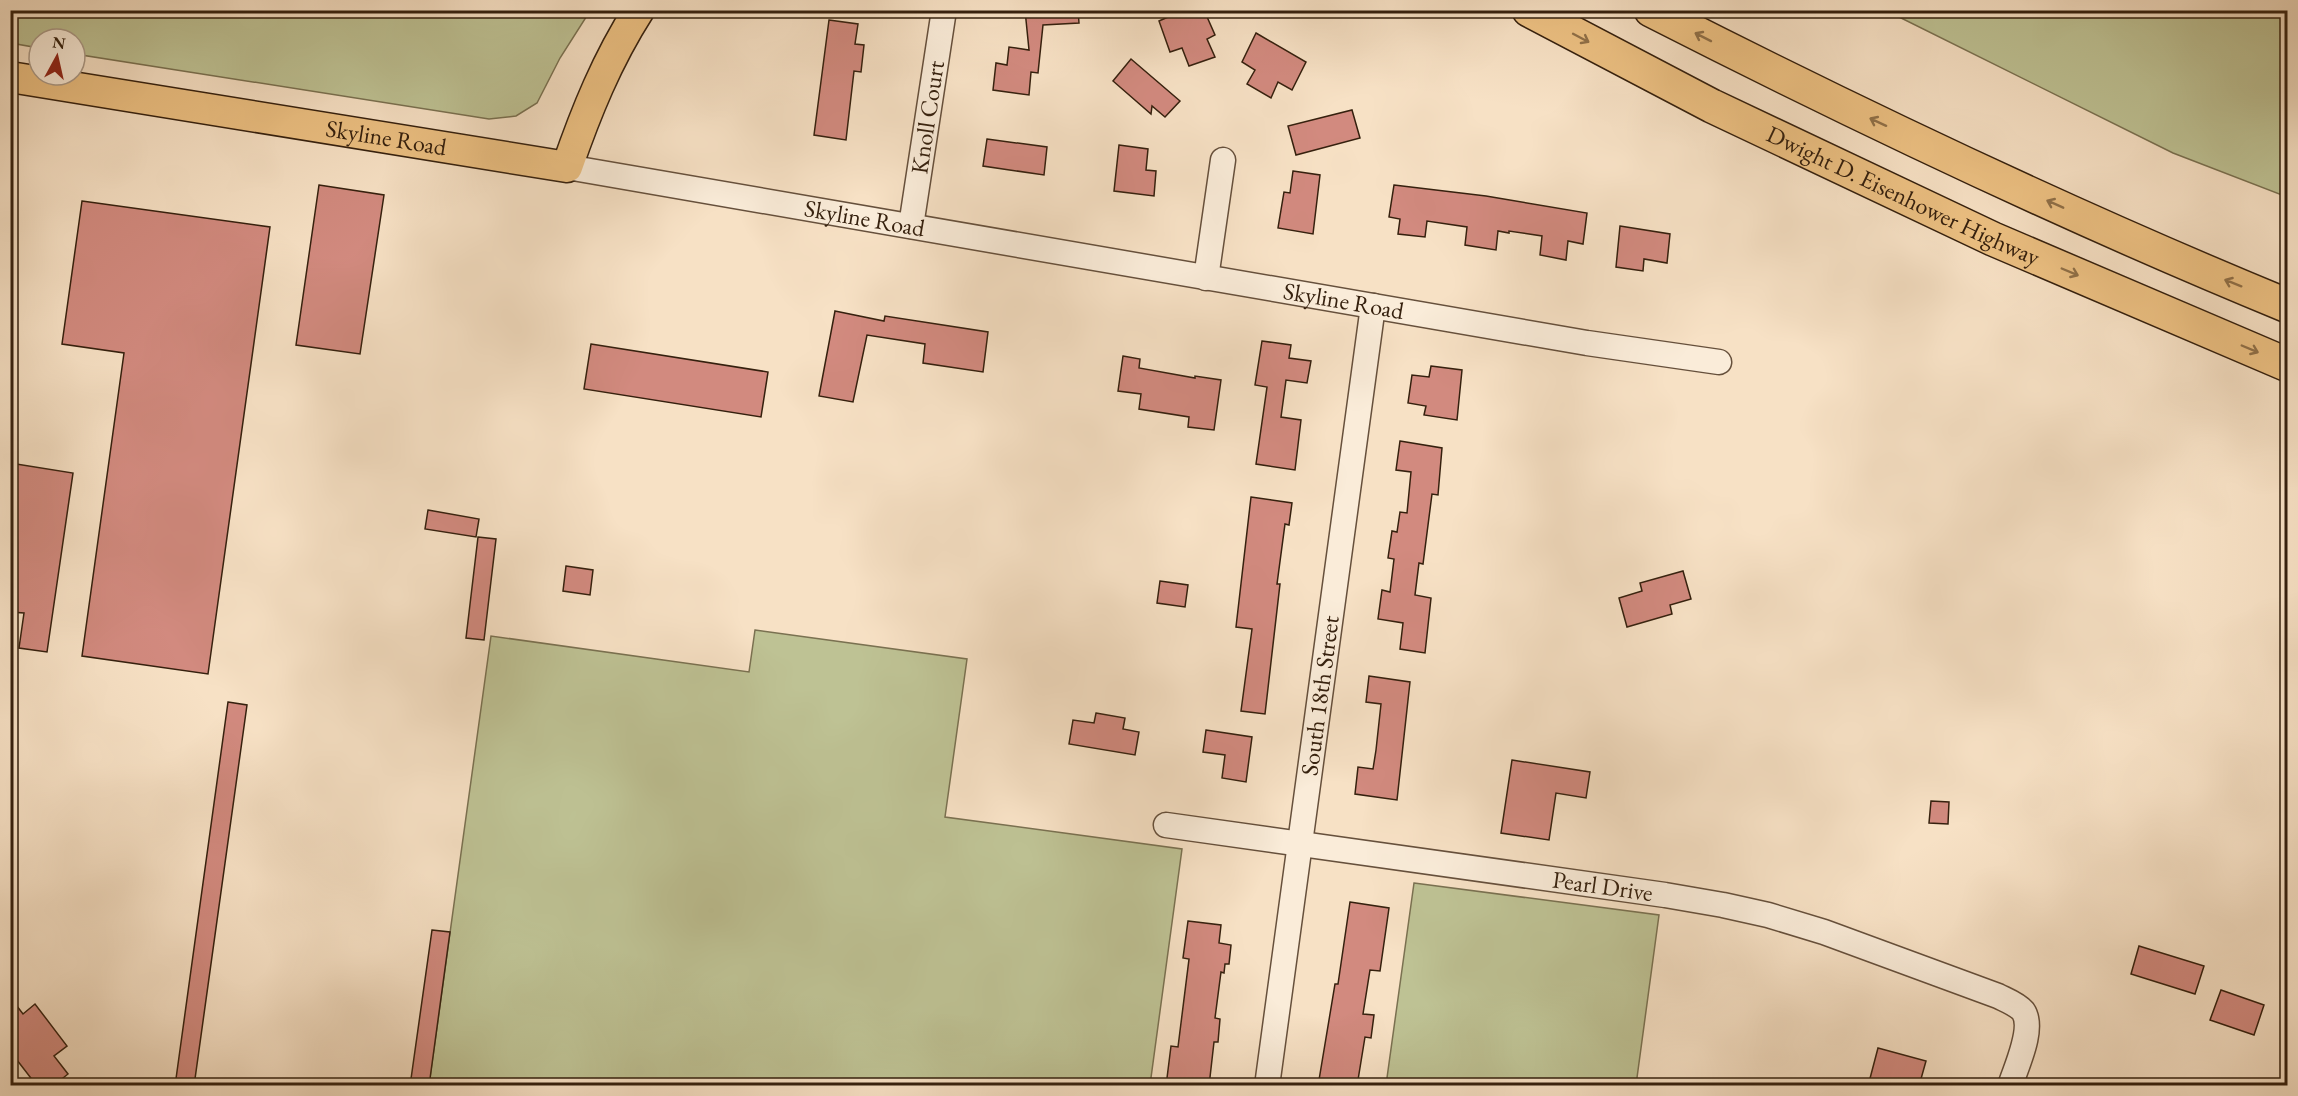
<svg xmlns="http://www.w3.org/2000/svg" width="2298" height="1096" font-family="'EB Garamond',serif">
<style>
.green{fill:#bec294;stroke:#7a7151;stroke-width:1.5}
.building{fill:#d28a7f;stroke:#35200e;stroke-width:1.5}
.lines{fill:none;stroke-linecap:round;stroke-linejoin:round}
.minor-casing{stroke:#66503c;stroke-width:27}
.major-casing{stroke:#35200e;stroke-width:33}
.highway-casing{stroke:#35200e;stroke-width:36}
.minor{stroke:#faecd9;stroke-width:24}
.major{stroke:#ecc082;stroke-width:30}
.highway{stroke:#ecc082;stroke-width:33}
.oneway{stroke:#907048}
.labels{text-anchor:middle;stroke-width:6;stroke-linejoin:round;paint-order:stroke}
.street-label{font-size:24px;fill:#35200e;stroke:#faecd9}
</style>
<rect width="100%" height="100%" fill="#f7e1c5"/>
<filter id="stains"><feTurbulence type="fractalNoise" baseFrequency=".00333" numOctaves="4"/><feColorMatrix values="0 0 0 0 .2 0 0 0 0 .09 0 0 0 0 .02 0 0 0 .5 -.17"/></filter>
<radialGradient id="worn" r=".72"><stop offset=".6" stop-color="#630" stop-opacity="0"/><stop offset="1" stop-color="#630" stop-opacity=".3"/></radialGradient>
<g class="green">
<path d="M 10,11 L 11,10 L 590,11 L 560,58 L 537,103 L 516,116 L 489,119 L 75,54 L 75,39 L 39,39 L 39,48 L 11,43 Z"/>
<path d="M 1887,11 L 2287,11 L 2287,197 L 2173,153 Z"/>
<path d="M 755,630 L 967,659 L 945,817 L 1182,849 L 1150,1085 L 429,1085 L 491,636 L 749,672 Z"/>
<path d="M 1414,883 L 1659,915 L 1636,1085 L 1386,1085 Z"/>
</g>
<g class="building">
<path d="M 1025,10 L 1078,10 L 1079,23 L 1043,25 L 1038,73 L 1031,72 L 1029,95 L 993,90 L 996,63 L 1007,65 L 1009,47 L 1029,50 Z"/>
<path d="M 1184,10 L 1204,10 L 1215,35 L 1207,39 L 1215,57 L 1189,66 L 1182,48 L 1170,52 L 1159,21 Z"/>
<path d="M 829,20 L 858,24 L 855,44 L 864,45 L 861,72 L 854,71 L 846,140 L 814,135 Z"/>
<path d="M 1256,33 L 1306,62 L 1292,90 L 1278,82 L 1271,98 L 1247,84 L 1255,70 L 1242,62 Z"/>
<path d="M 1131,59 L 1180,101 L 1165,117 L 1152,106 L 1151,114 L 1113,81 Z"/>
<path d="M 1352,110 L 1360,138 L 1296,155 L 1288,126 Z"/>
<path d="M 987,139 L 1047,147 L 1044,175 L 983,166 Z"/>
<path d="M 1119,145 L 1148,149 L 1146,170 L 1156,171 L 1154,196 L 1114,191 Z"/>
<path d="M 1293,171 L 1320,175 L 1313,234 L 1278,228 L 1284,192 L 1290,193 Z"/>
<path d="M 319,185 L 384,195 L 360,354 L 296,345 Z"/>
<path d="M 1394,185 L 1486,196 L 1587,213 L 1583,244 L 1568,241 L 1566,260 L 1540,255 L 1542,236 L 1509,231 L 1509,233 L 1498,231 L 1496,250 L 1465,245 L 1467,227 L 1427,221 L 1425,237 L 1398,234 L 1400,219 L 1389,217 Z"/>
<path d="M 82,201 L 270,227 L 208,674 L 82,656 L 124,353 L 62,344 Z"/>
<path d="M 1620,226 L 1670,234 L 1667,263 L 1644,259 L 1643,271 L 1616,267 Z"/>
<path d="M 835,311 L 884,321 L 885,316 L 988,332 L 983,372 L 923,363 L 925,344 L 867,335 L 853,402 L 819,396 Z"/>
<path d="M 1262,341 L 1291,345 L 1289,358 L 1311,361 L 1307,383 L 1286,380 L 1281,417 L 1301,420 L 1295,470 L 1256,464 L 1267,387 L 1255,385 Z"/>
<path d="M 591,344 L 768,372 L 761,417 L 584,389 Z"/>
<path d="M 1123,356 L 1140,359 L 1139,368 L 1195,378 L 1195,376 L 1221,380 L 1214,430 L 1188,427 L 1189,417 L 1139,409 L 1141,394 L 1118,391 Z"/>
<path d="M 1431,366 L 1462,370 L 1457,420 L 1424,415 L 1426,406 L 1408,403 L 1412,375 L 1429,377 Z"/>
<path d="M 1400,441 L 1442,448 L 1438,495 L 1432,494 L 1423,564 L 1419,563 L 1415,595 L 1431,598 L 1425,653 L 1400,649 L 1403,623 L 1378,619 L 1382,590 L 1390,592 L 1394,559 L 1388,558 L 1392,531 L 1397,532 L 1400,512 L 1407,513 L 1411,472 L 1396,470 Z"/>
<path d="M 10,463 L 73,473 L 47,652 L 19,648 L 24,613 L 10,612 Z"/>
<path d="M 1251,497 L 1292,503 L 1289,525 L 1285,524 L 1277,584 L 1280,584 L 1265,714 L 1241,711 L 1252,629 L 1236,627 Z"/>
<path d="M 428,510 L 479,519 L 476,537 L 425,529 Z"/>
<path d="M 478,537 L 496,539 L 484,640 L 466,638 Z"/>
<path d="M 566,566 L 593,570 L 590,595 L 563,591 Z"/>
<path d="M 1683,571 L 1691,599 L 1670,605 L 1672,614 L 1627,627 L 1619,598 L 1642,591 L 1640,583 Z"/>
<path d="M 1160,581 L 1188,585 L 1185,607 L 1157,603 Z"/>
<path d="M 1369,676 L 1410,682 L 1397,800 L 1355,794 L 1358,767 L 1373,769 L 1376,750 L 1381,704 L 1366,702 Z"/>
<path d="M 228,702 L 247,705 L 194,1086 L 175,1086 Z"/>
<path d="M 1096,713 L 1125,718 L 1123,729 L 1139,732 L 1135,755 L 1069,744 L 1073,720 L 1094,723 Z"/>
<path d="M 1206,730 L 1252,737 L 1246,782 L 1222,778 L 1225,755 L 1203,752 Z"/>
<path d="M 1512,760 L 1590,772 L 1586,798 L 1556,793 L 1549,840 L 1501,833 Z"/>
<path d="M 1931,801 L 1949,802 L 1948,824 L 1929,823 Z"/>
<path d="M 1350,902 L 1389,908 L 1380,971 L 1370,970 L 1363,1014 L 1374,1015 L 1371,1038 L 1365,1037 L 1357,1086 L 1318,1086 L 1335,984 L 1338,984 Z"/>
<path d="M 1188,921 L 1221,925 L 1219,943 L 1231,945 L 1229,964 L 1225,964 L 1224,973 L 1221,972 L 1215,1018 L 1220,1019 L 1218,1042 L 1214,1042 L 1209,1086 L 1166,1086 L 1171,1046 L 1178,1047 L 1189,959 L 1183,958 Z"/>
<path d="M 432,930 L 450,932 L 429,1086 L 410,1086 Z"/>
<path d="M 2139,946 L 2204,966 L 2195,994 L 2131,974 Z"/>
<path d="M 2221,990 L 2264,1005 L 2254,1035 L 2210,1020 Z"/>
<path d="M 10,997 L 23,1014 L 35,1004 L 67,1046 L 54,1056 L 68,1074 L 53,1086 L 37,1086 L 10,1051 Z"/>
<path d="M 1878,1048 L 1926,1061 L 1919,1086 L 1868,1086 Z"/>
</g>
<g class="lines">
<g class="minor-casing">
<g id="minor">
<path id="s1" d="M 567,167 L 1587,343 L 1719,362"/>
<path id="s2" d="M 911,226 L 944,10"/>
<path d="M 1206,278 L 1223,160"/>
<path id="s3" d="M 1166,825 L 1665,895 L 1723,905 L 1768,915 L 1824,932 L 1998,996 C 2006,1000 2017,1004 2023,1011 C 2035,1028 2016,1067 2010,1086"/>
<path id="s4" d="M 1267,1086 L 1373,306"/>
</g>
</g>
<g class="major-casing">
<g id="major">
<path id="s5" d="M 10,77 L 567,167 C 586,112 607,60 639,10"/>
</g>
</g>
<g class="highway-casing">
<g id="highway">
<path id="s6" d="M 1529,10 L 1712,106 L 1993,239 L 2288,365"/>
<path d="M 1651,10 C 1859,116 2071,217 2288,306"/>
</g>
</g>
<use href="#minor" class="minor"/>
<use href="#major" class="major"/>
<use href="#highway" class="highway"/>
</g>
<defs><path id="oneway-shaft" d="M-6 0H5M1.5-3L5.5 0L1.5 3" fill="none" stroke-width="1.6" stroke-linecap="round" stroke-linejoin="round" transform="scale(1.5)"/></defs>
<g class="oneway">
<use href="#oneway-shaft" transform="translate(1703 37) rotate(-153)"/>
<use href="#oneway-shaft" transform="translate(1581 38) rotate(28)"/>
<use href="#oneway-shaft" transform="translate(1878 122) rotate(-155)"/>
<use href="#oneway-shaft" transform="translate(2055 204) rotate(-156)"/>
<use href="#oneway-shaft" transform="translate(2070 272) rotate(23)"/>
<use href="#oneway-shaft" transform="translate(2233 283) rotate(-158)"/>
<use href="#oneway-shaft" transform="translate(2250 349) rotate(23)"/>
</g>
<g class="labels">
<g class="street-label">
<text dy="8" stroke="none"><textPath href="#s2" startOffset="110">Knoll Court</textPath></text>
<text dy="8" stroke="none"><textPath href="#s5" startOffset="381">Skyline Road</textPath></text>
<text dy="8" stroke="none"><textPath href="#s6" startOffset="418">Dwight D. Eisenhower Highway</textPath></text>
<text dy="8" stroke="none"><textPath href="#s1" startOffset="302">Skyline Road</textPath></text>
<text dy="8" stroke="none"><textPath href="#s1" startOffset="788">Skyline Road</textPath></text>
<text dy="8" stroke="none"><textPath href="#s4" startOffset="394">South 18th Street</textPath></text>
<text dy="8" stroke="none"><textPath href="#s3" startOffset="441">Pearl Drive</textPath></text>
</g>
</g>
<rect width="2298" height="1096" fill="none" stroke="#f7e1c5" stroke-width="36"/>
<rect x="12" y="12" width="2274" height="1072" fill="none" stroke="#35200e" stroke-width="3"/>
<rect x="18" y="18" width="2262" height="1060" fill="none" stroke="#35200e" stroke-width="1.5"/>
<g transform="translate(57 57) rotate(8)"><circle r="28" fill="#faecd9" stroke="#ab9a88" stroke-width="1.5"/>
<path d="M0-4.5L10 22L0 15L-10 22Z" fill="#8f2418"/>
<text y="-9" font-size="16" font-weight="bold" text-anchor="middle" fill="#35200e">N</text>
</g>
<rect width="100%" height="100%" filter="url(#stains)"/>
<rect width="100%" height="100%" fill="url(#worn)"/>
</svg>
